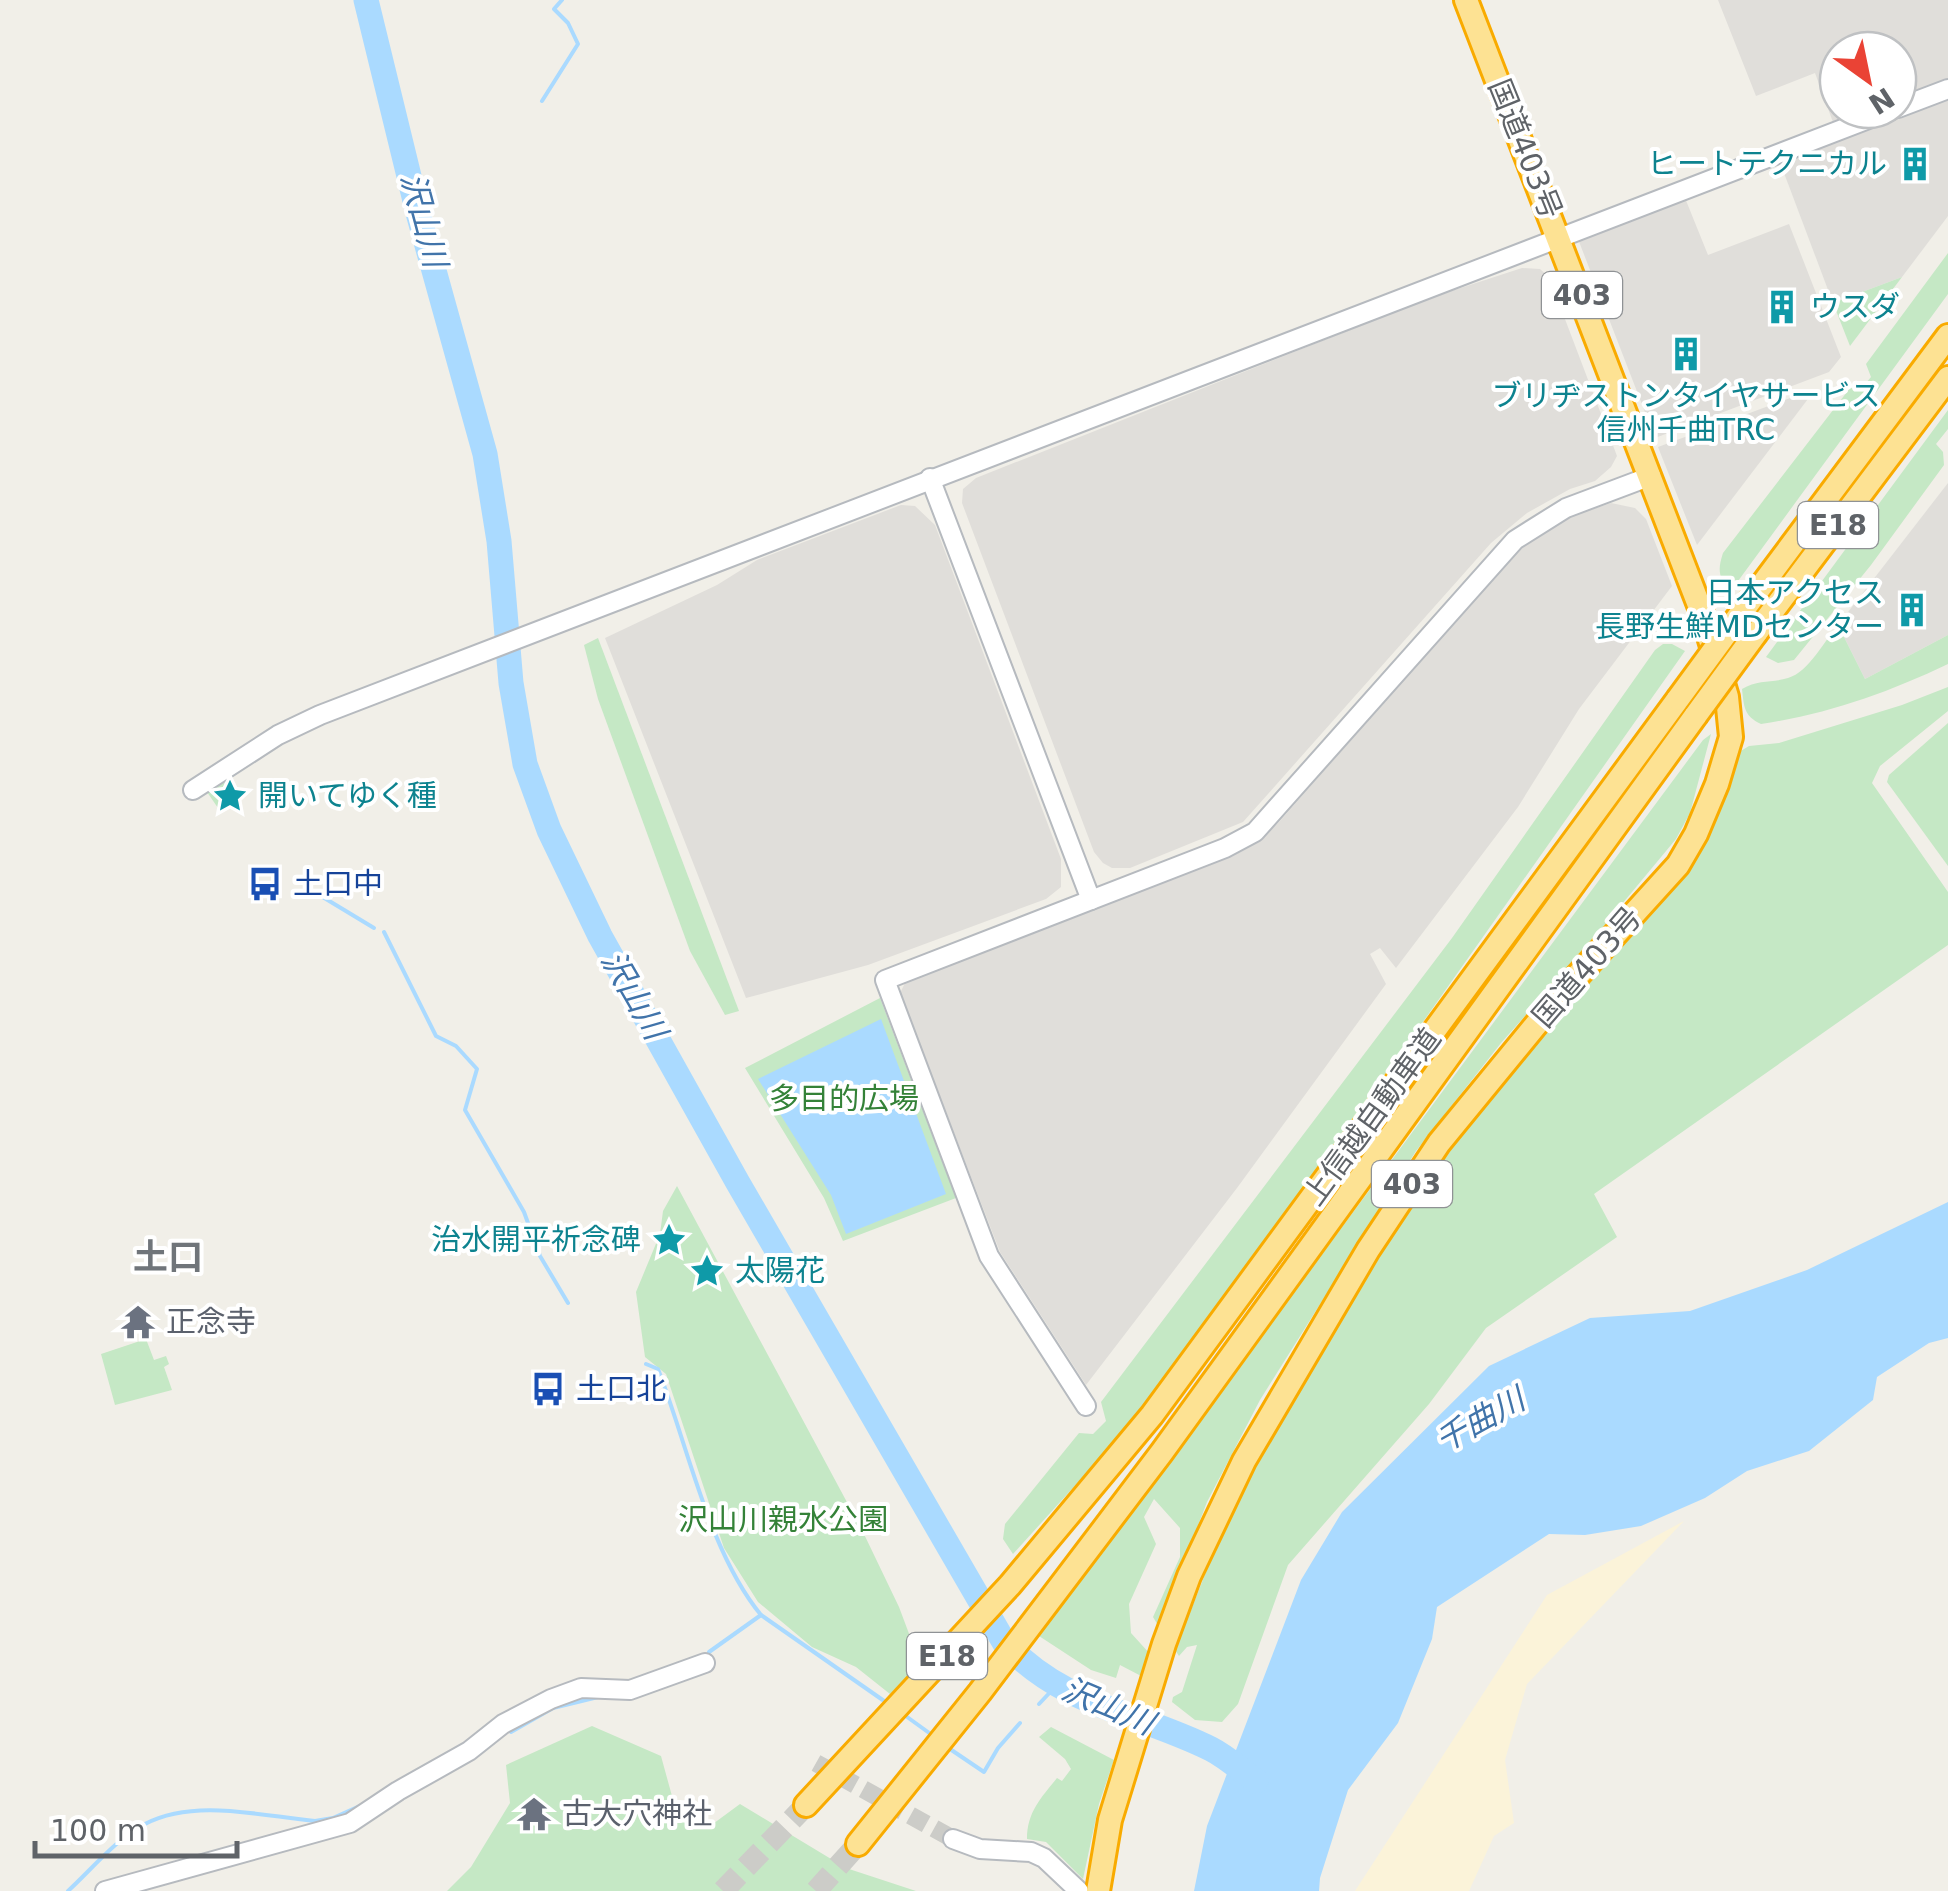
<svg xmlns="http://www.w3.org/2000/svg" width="1948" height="1891" font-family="'DejaVu Sans','Noto Sans JP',sans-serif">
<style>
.industrial{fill:#e0deda}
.green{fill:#c5e8c5}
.sand{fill:#fbf3d9}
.water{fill:#aadaff}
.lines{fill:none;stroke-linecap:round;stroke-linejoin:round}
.stream{stroke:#aadaff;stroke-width:4}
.river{stroke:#aadaff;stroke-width:25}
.secondary-tunnel{stroke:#ccccc8;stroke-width:18;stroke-dasharray:18 9;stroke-linecap:butt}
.highway-tunnel{stroke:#ccccc8;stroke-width:22;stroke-dasharray:22 11;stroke-linecap:butt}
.secondary-casing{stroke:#b6babf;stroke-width:22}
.highway-casing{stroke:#f9ab00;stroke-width:28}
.secondary{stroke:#fff;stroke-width:18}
.highway{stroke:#fde293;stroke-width:22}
.highway-bridge-casing{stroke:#f9ab00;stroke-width:28;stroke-linecap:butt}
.highway-bridge{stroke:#fde293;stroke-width:22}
.labels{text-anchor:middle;stroke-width:8;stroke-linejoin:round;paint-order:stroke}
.shield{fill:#fff;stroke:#8f9295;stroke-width:2.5}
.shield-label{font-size:28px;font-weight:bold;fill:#5f6368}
.street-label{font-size:30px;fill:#5f6368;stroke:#fff}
.culture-label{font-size:30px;fill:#0d838f;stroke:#fff;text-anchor:end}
.transit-label{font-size:30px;fill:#164399;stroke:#fff;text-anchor:start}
.park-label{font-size:30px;fill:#348238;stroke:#fff}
.worship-label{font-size:30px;fill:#5b616d;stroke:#fff;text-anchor:start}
.water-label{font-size:32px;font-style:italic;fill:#4174aa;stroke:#fff}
.quarter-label{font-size:35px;font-weight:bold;fill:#70757a;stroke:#fff}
</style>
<rect width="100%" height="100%" fill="#f1efe8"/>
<g class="industrial">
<path d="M 1718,0 L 1948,0 L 1948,82 L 1898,100 L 1898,50 L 1838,50 L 1838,110 L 1873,110 L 1834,125 L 1815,73 L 1756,96 Z"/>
<path d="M 1948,97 L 1948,216 L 1902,277 L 1833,303 L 1781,165 L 1783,161 Z"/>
<path d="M 1685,198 L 1708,255 L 1789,224 L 1841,357 L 1829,372 L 1655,438 L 1578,239 Z"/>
<path d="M 1522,268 L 1540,269 L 1549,277 L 1617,456 L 1611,467 L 1595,481 L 1570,489 L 1527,513 L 1491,543 L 1243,822 L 1130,868 L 1112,868 L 1103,863 L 1094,852 L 962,503 L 963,489 L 976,478 L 1433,297 Z"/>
<path d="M 1812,390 L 1814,391 L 1697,545 L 1658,447 Z"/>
<path d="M 1948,483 L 1948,635 L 1865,679 L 1838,625 Z"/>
<path d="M 1611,503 L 1635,508 L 1646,519 L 1672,586 L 1579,709 L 1518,807 L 1396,968 L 1380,948 L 1370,954 L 1386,984 L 1237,1188 L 1086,1385 L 1000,1252 L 900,993 L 905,983 L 1233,856 L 1259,841 L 1280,821 L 1507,561 L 1541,533 L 1573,516 Z"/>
<path d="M 901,505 L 915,506 L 935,525 L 1061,859 L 1061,887 L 1046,899 L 868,965 L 746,998 L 605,638 L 717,585 L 757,560 Z"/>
</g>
<g class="green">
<path d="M 1948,253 L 1948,294 L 1730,592 C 1719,578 1717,571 1723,553 L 1850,388 L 1861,389 L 1871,377 L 1866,364 Z"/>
<path d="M 1902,277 L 1850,346 L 1833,303 Z"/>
<path d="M 1948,410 L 1948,429 L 1936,444 L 1943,452 L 1944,465 L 1871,565 L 1794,660 L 1778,663 L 1766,657 Z"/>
<path d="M 1838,625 L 1865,679 L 1948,635 L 1948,664 C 1887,693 1828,714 1761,724 C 1744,716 1744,707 1742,689 C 1758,679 1772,683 1788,678 C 1809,672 1824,641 1838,625 Z"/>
<path d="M 598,638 L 739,1011 L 725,1015 L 690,951 L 598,699 L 584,645 Z"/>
<path d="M 1663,644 L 1672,644 L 1685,651 L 1425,1019 L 1129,1426 L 1013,1554 L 1003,1539 L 1005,1524 L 1079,1433 L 1093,1434 L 1106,1421 L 1101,1402 L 1452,938 L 1655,650 Z"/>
<path d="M 1948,687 L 1948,711 L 1880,766 L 1872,783 L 1948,892 L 1948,945 L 1594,1194 L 1617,1237 L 1486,1328 L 1429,1404 L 1288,1565 L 1238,1704 L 1222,1722 L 1195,1720 L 1172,1702 L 1173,1697 L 1182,1692 L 1197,1645 L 1187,1647 L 1179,1656 L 1175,1650 L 1227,1519 L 1255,1461 L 1371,1265 L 1461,1130 L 1550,1021 L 1698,854 L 1729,784 L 1732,763 L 1739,752 L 1749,746 L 1779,743 L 1902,705 Z"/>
<path d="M 1948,723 L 1948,866 L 1887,782 L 1889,775 Z"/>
<path d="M 1711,734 L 1690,813 L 1676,839 L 1588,945 L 1501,1043 L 1416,1151 L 1260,1400 L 1207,1502 L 1159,1627 L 1153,1617 L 1180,1557 L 1180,1528 L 1154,1499 L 1144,1517 L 1156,1544 L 1129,1604 L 1131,1633 L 1150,1654 L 1143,1677 L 1120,1665 L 1116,1678 L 1091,1670 L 1039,1636 L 1703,740 Z"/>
<path d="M 223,781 L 234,797 L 218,808 L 207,792 Z"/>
<path d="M 880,998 L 956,1198 L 843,1241 L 824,1198 L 745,1068 Z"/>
<path d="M 677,1186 L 863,1532 L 899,1607 L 920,1663 L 890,1694 L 856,1667 L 812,1647 L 758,1602 L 724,1548 L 666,1374 L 645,1357 L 636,1292 L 660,1234 L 663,1211 Z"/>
<path d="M 146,1339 L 154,1360 L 166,1356 L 169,1364 L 164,1367 L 172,1390 L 115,1405 L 101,1354 Z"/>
<path d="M 592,1726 L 661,1756 L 675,1807 L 706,1829 L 740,1804 L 846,1868 L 916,1891 L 447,1891 L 471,1867 L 510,1803 L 506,1765 Z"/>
<path d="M 1051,1727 L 1114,1760 L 1099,1804 L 1083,1879 L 1046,1842 L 1027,1839 C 1027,1812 1041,1798 1057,1778 L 1062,1781 L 1071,1769 L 1065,1759 L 1039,1737 Z"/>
</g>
<path class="sand" d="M 1684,1521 L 1527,1684 L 1505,1760 L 1514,1823 L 1494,1836 L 1469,1891 L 1355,1891 L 1547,1595 Z"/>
<g class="water">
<path d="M 881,1019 L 946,1194 L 846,1234 L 831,1195 L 758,1079 Z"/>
<path d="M 1948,1202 L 1948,1338 L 1929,1343 L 1877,1377 L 1873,1400 L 1809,1451 L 1747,1471 L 1705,1498 L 1641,1526 L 1585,1535 L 1549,1534 L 1437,1607 L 1432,1639 L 1398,1723 L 1348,1790 L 1320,1878 L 1319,1891 L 1194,1891 L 1207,1826 L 1301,1580 L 1342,1512 L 1489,1366 L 1590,1318 L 1690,1311 L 1807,1270 Z"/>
</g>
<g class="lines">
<g class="stream">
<path d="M 542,101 L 578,44 L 568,23 L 554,9 L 562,0"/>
<path d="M 418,213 L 434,205"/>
<path d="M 321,896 L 374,928"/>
<path d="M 384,932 L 436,1036 L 456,1046 L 477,1069 L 465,1110 L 524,1212 L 540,1256 L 568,1303"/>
<path d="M 646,1364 L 658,1369 C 688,1446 709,1552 761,1615 L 887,1703"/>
<path d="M 709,1652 L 761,1615"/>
<path d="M 1039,1704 L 1055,1687"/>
<path d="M 903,1714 L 932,1735"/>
<path d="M 511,1732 L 553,1708 L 598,1697"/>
<path d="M 947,1747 L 984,1772 L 998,1748 L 1020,1723"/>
<path d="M 68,1891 C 92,1869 116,1839 145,1824 C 195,1798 261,1816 315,1821 L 333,1818 L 362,1805"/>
</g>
<path class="river" d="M 366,0 L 418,213 L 485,454 L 499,541 L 511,683 L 525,764 L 549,830 L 600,936 L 738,1183 L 1004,1642 C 1064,1707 1137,1712 1211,1749 C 1227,1757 1242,1771 1256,1781"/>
<path class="secondary-tunnel" d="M 816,1763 L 953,1839"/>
<g class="highway-tunnel">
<path d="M 723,1891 L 806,1805"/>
<path d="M 816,1891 L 858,1844"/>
</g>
<g class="secondary-casing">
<g id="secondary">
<path d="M 1898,108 L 1948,89"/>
<path d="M 930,478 L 1091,900"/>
<path d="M 193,790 L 278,735 L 320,715 L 1892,110"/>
<path d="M 1086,1406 L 989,1256 L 885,980 L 1225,848 L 1255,832 L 1515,540 L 1566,508 L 1651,476"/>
<path d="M 953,1839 L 980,1849 L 1031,1852 L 1044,1858 L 1079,1891"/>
<path d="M 105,1891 L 350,1823 L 398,1791 L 469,1751 L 503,1724 L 551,1699 L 581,1688 L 630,1690 L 705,1663"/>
</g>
</g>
<g class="highway-casing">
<g id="highway">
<path d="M 1744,609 L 1948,336"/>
<path d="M 1756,633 L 1948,378"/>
<path d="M 806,1805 L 1010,1585 L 1152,1415 L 1678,699"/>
<path d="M 858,1844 L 980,1692 L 1162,1452 L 1696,715"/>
<path d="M 1098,1891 L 1110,1820 L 1164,1644 L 1189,1576 L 1244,1461 L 1368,1250 L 1439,1143 L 1562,993 L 1678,865 L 1696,834 L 1717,784 L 1731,737 L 1727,697 L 1702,613 L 1466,0"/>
</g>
</g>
<use href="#secondary" class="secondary"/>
<use href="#highway" class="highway"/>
<g class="highway-bridge-casing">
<g id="highway-bridge">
<path d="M 1678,699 L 1744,609"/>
<path d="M 1696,715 L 1756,633"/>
</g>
</g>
<use href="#highway-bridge" class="highway-bridge"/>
</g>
<defs>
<g id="building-bare" transform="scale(2.7)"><path d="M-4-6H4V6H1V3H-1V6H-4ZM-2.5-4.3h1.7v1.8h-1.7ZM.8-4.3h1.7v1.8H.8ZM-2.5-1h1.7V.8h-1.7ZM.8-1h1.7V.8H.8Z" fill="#0f9aa8" stroke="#fff" stroke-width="2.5" paint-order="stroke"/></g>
<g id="sight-bare" transform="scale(2.7)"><path d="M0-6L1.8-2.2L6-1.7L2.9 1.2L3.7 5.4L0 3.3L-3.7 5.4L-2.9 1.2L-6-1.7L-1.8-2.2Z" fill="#0f9aa8" stroke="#fff" stroke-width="2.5" paint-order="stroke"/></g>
<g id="bus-bare" transform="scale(2.7)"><path d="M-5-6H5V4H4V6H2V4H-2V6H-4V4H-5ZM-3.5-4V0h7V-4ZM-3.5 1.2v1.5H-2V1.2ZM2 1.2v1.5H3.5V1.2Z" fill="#1a4fb4" stroke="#fff" stroke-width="2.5" paint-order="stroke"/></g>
<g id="temple-bare" transform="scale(2.7)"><path d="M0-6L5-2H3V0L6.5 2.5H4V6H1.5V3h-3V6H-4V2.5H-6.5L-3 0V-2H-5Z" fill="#6b7280" stroke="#fff" stroke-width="2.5" paint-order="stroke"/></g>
</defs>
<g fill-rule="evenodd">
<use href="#building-bare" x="1915" y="164"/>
<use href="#building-bare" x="1782" y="307"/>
<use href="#building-bare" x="1686" y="354"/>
<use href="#building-bare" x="1912" y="610"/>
<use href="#sight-bare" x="230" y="796"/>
<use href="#bus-bare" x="265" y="884"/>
<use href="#sight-bare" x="669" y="1240"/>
<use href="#sight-bare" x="707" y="1271"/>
<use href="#temple-bare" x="138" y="1322"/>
<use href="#bus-bare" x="548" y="1389"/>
<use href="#temple-bare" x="534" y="1814"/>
</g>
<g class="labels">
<g class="shield">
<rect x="1542" y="272" width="80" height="46" rx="8"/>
<rect x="1798" y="502" width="80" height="46" rx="8"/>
<rect x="1372" y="1161" width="80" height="46" rx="8"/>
<rect x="907" y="1633" width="80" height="46" rx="8"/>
</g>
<g class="shield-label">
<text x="1582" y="305">403</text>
<text x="1838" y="535">E18</text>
<text x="1412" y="1194">403</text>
<text x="947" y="1666">E18</text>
</g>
<g class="street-label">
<text transform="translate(1525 149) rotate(68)" y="10">国道403号</text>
<text transform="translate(1587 967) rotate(-49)" y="10">国道403号</text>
<text transform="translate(1372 1117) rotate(-54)" y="10">上信越自動車道</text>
</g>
<g class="culture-label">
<text x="1887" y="174">ヒートテクニカル</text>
<text x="1810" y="317" text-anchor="start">ウスダ</text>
<text x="1686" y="406" text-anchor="middle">ブリヂストンタイヤサービス<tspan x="1686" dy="34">信州千曲TRC</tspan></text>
<text x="1884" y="603">日本アクセス<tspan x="1884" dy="34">長野生鮮MDセンター</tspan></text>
<text x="258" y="806" text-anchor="start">開いてゆく種</text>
<text x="641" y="1250">治水開平祈念碑</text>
<text x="735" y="1281" text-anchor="start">太陽花</text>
</g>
<g class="transit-label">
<text x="293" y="894">土口中</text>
<text x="576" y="1399">土口北</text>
</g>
<g class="park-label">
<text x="844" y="1109">多目的広場</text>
<text x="783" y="1530">沢山川親水公園</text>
</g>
<g class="worship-label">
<text x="166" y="1332">正念寺</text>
<text x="562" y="1824">古大穴神社</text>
</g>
<g class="water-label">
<text transform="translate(424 220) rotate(75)" y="11">沢山川</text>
<text transform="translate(634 995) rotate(60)" y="11">沢山川</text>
<text transform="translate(1480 1420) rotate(-29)" y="11">千曲川</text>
<text transform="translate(1108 1706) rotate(23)" y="11">沢山川</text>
</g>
<g class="quarter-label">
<text x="168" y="1269">土口</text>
</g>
</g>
<g transform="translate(1868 80) rotate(147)"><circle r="48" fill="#ffffff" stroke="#bfc1c3" stroke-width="2.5"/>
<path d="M0-8L18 38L0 25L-18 38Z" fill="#ea4335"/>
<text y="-15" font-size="28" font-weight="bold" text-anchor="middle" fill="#5f6368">N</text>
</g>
<path d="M35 1841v15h202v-15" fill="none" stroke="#5f6368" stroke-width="5"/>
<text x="50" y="1841" font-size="30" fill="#5f6368" stroke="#ffffff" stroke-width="8" paint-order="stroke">100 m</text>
</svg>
